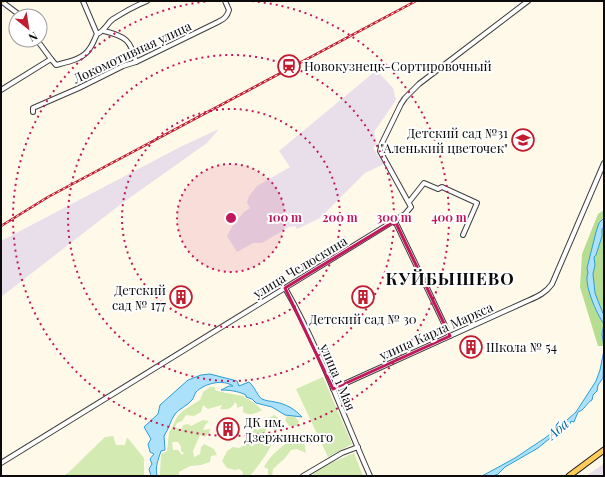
<svg xmlns="http://www.w3.org/2000/svg" width="605" height="477" font-family="'Playfair Display',serif">
<style>
.industrial{fill:#e9dfeb}
.green{fill:#d3ebb2;fill-rule:evenodd}
.forest{fill:#b7dd90}
.water{fill:#abe1fa;stroke:#2e9dd5}
.lines{fill:none;stroke-linecap:round;stroke-linejoin:round}
.minor-casing{stroke:#3e3e3e;stroke-width:6}
.major-casing{stroke:#1c1c1c;stroke-width:7}
.minor{stroke:#fff;stroke-width:4}
.major{stroke:#ffcc5a;stroke-width:5}
.rail-casing{stroke:#c21c2f;stroke-width:2.5}
.rail{stroke:#fff;stroke-width:1;stroke-dasharray:3;stroke-linecap:butt}
.marked{fill:none;stroke:#c2185b;stroke-width:3;stroke-linejoin:round}
.ring{fill:none;stroke:#c2185b;stroke-width:2;stroke-dasharray:2 4}
.labels{text-anchor:middle;stroke-width:4;stroke-linejoin:round;paint-order:stroke}
.street-label{font-size:13px;fill:#0b0b0b;stroke:#fff}
.poi-label{font-size:13px;fill:#0b0b0b;stroke:#fff;text-anchor:start}
.water-label{font-size:14px;font-style:italic;fill:#0f6ca3;stroke:#fff}
.district-label{font-size:17px;font-weight:bold;letter-spacing:1px;fill:#0b0b0b;stroke:#fff}
.centre{fill:#c2185b;stroke:#fff;stroke-width:2}
.ring-label{font-size:12px;text-anchor:middle;font-weight:bold;fill:#c2185b;stroke:#fff;stroke-width:4;stroke-linejoin:round;paint-order:stroke}
</style>
<rect width="100%" height="100%" fill="#fff9ea"/>
<g class="industrial">
<path d="M 373,73 L 380,74 L 393,88 L 396,100 L 374,132 L 377,144 L 373,148 L 384,164 L 365,173 L 320,218 L 297,229 L 295,226 L 289,227 L 262,243 L 253,243 L 237,252 L 227,236 L 233,225 L 244,212 L 250,208 L 247,203 L 249,196 L 257,186 L 290,167 L 279,151 Z"/>
<path d="M 219,129 L 207,143 L 121,204 L 1,297 L 1,241 L 182,146 Z"/>
<path d="M 604,463 L 604,476 L 586,476 L 599,467 Z"/>
</g>
<g class="green">
<path d="M 323,377 L 352,444 L 328,457 L 296,389 Z"/>
<path d="M 210,387 L 215,387 L 215,390 C 219,392 238,395 244,396 L 245,398 C 251,400 258,406 262,410 C 255,414 250,416 243,412 L 243,406 L 237,408 L 237,405 L 235,402 C 232,409 227,410 220,409 L 222,405 L 208,409 L 203,405 L 201,412 L 194,416 L 186,415 L 182,421 L 177,423 L 175,427 L 181,430 L 183,425 L 188,424 L 191,426 L 203,420 L 209,421 L 205,425 L 203,430 L 210,429 L 209,433 L 205,437 L 200,435 L 193,451 L 194,457 L 200,454 L 201,447 L 204,444 L 214,449 L 217,455 L 211,456 L 210,462 L 201,465 L 190,466 L 179,472 L 179,476 L 161,476 L 160,474 L 161,454 L 167,451 L 169,433 L 177,417 L 184,410 L 200,400 L 203,392 ZM 172,442 L 178,442 L 181,447 L 181,451 L 184,453 L 182,455 L 178,450 L 173,450 Z"/>
<path d="M 274,415 L 280,419 L 277,422 L 280,426 L 276,431 L 269,426 L 268,419 Z"/>
<path d="M 287,416 L 295,417 L 299,421 L 297,426 L 289,426 L 285,420 Z"/>
<path d="M 255,424 L 257,431 L 261,425 L 266,428 L 265,435 L 271,433 C 270,437 272,441 271,445 C 270,450 255,471 251,474 L 251,476 L 242,476 L 243,472 L 239,469 L 235,470 L 227,468 L 222,461 L 227,451 L 233,447 L 239,448 L 250,442 L 255,436 L 250,429 Z"/>
<path d="M 300,432 L 304,441 L 306,453 L 297,449 L 291,450 L 285,458 L 273,469 L 272,476 L 268,476 L 268,469 L 264,467 C 268,460 272,455 278,450 C 282,446 287,444 290,438 L 293,440 L 298,437 Z"/>
<path d="M 113,436 L 116,445 L 125,445 L 127,437 L 144,458 L 144,476 L 63,476 L 68,473 L 105,437 Z"/>
<path d="M 354,453 L 363,476 L 311,476 L 324,466 Z"/>
</g>
<path class="forest" d="M 604,210 L 604,346 L 598,346 L 580,287 L 582,254 L 598,214 Z"/>
<g class="water">
<path d="M 604,218 L 604,227 L 602,229 L 602,236 L 596,255 L 594,257 L 595,265 L 593,274 L 595,293 L 604,316 L 604,347 L 602,334 L 604,324 C 597,315 583,283 588,273 L 587,268 L 596,232 L 599,223 Z"/>
<path d="M 604,350 L 603,378 L 598,385 L 597,391 L 593,395 L 592,400 C 586,403 585,410 578,412 L 574,422 L 571,421 L 569,426 L 555,434 L 538,448 L 505,467 L 498,474 L 493,476 L 482,476 L 515,458 L 545,438 L 559,427 L 576,412 L 596,381 L 600,370 Z"/>
<path d="M 210,374 L 237,381 L 239,386 L 249,382 C 255,387 258,397 262,399 C 266,401 271,401 275,402 C 286,404 295,409 302,417 L 285,415 L 272,407 L 256,403 L 252,399 L 246,397 L 246,395 C 238,391 229,390 221,390 L 229,386 L 233,386 C 223,379 205,383 196,392 C 194,395 194,398 192,400 C 187,406 180,408 175,414 C 170,421 169,429 164,436 L 165,450 L 161,451 C 158,460 155,467 157,476 L 151,476 L 149,469 L 152,464 L 150,459 L 154,454 L 150,452 L 148,444 L 151,439 L 144,427 L 158,414 L 160,405 L 188,380 L 201,375 Z"/>
</g>
<g class="lines">
<g class="minor-casing">
<g id="minor">
<path d="M 1,1 L 21,16"/>
<path d="M 83,1 L 97,34 C 106,30 106,24 113,19 C 124,12 135,6 147,1"/>
<path d="M 104,31 C 125,36 131,40 136,62"/>
<path d="M 37,40 L 51,59"/>
<path d="M 1,90 L 51,59 L 56,65 C 68,62 84,59 90,48 C 93,44 95,38 97,34"/>
<path d="M 33,112 L 33,108 L 79,88 L 123,66 L 136,62 L 218,22 C 224,19 227,17 229,10 L 225,1"/>
<path d="M 409,202 L 424,183 L 438,189 L 442,187 L 477,203 L 463,235"/>
<path d="M 395,221 L 450,336"/>
<path d="M 285,288 C 319,347 342,413 370,476"/>
<path d="M 333,389 L 525,302 C 536,297 545,294 552,284 L 604,163"/>
<path d="M 1,463 L 405,214 L 411,207 L 380,151 L 382,143 L 401,104 L 405,98 L 419,84 L 528,1"/>
<path d="M 303,476 L 342,453 L 358,447"/>
</g>
</g>
<g class="major-casing">
<g id="major">
<path d="M 1,1 L 2,1"/>
<path d="M 569,476 L 604,450"/>
</g>
</g>
<use href="#minor" class="minor"/>
<use href="#major" class="major"/>
<g class="rail-casing">
<path id="rail" d="M 1,226 L 48,197 L 416,1"/>
</g>
<use href="#rail" class="rail"/>
</g>
<path class="marked" d="M 395,221 L 450,336 L 333,389 L 285,288 Z"/>
<circle cx="231" cy="218" r="54" fill="#c2185b" fill-opacity=".12"/>
<g class="ring">
<circle cx="231" cy="218" r="54"/>
<circle cx="231" cy="218" r="109"/>
<circle cx="231" cy="218" r="163"/>
<path d="M252 1A218 218 0 1 1 210 1"/>
</g>
<defs>
<g id="station-ring" transform="scale(1.15)"><circle r="9.5" fill="#fff" stroke="#c21c2f" stroke-width="1.5"/><path d="M-3-6H3Q5-6 5-4V2Q5 4 3 4L4.5 6H3L1.5 4h-3L-3 6H-4.5L-3 4Q-5 4-5 2V-4Q-5-6-3-6ZM-3.5-4v3h7v-3ZM-3.5 1v1.5H-2V1ZM2 1v1.5H3.5V1Z" fill="#c21c2f"/></g>
<g id="school-ring" transform="scale(1.15)"><circle r="9.5" fill="#fff" stroke="#c21c2f" stroke-width="1.5"/><path d="M0-5L7-2L0 1L-7-2ZM-4 1L0 2.5L4 1V4Q0 6-4 4Z" fill="#c21c2f"/></g>
<g id="building-ring" transform="scale(1.15)"><circle r="9.5" fill="#fff" stroke="#c21c2f" stroke-width="1.5"/><path d="M-4-6H4V6H1V3H-1V6H-4ZM-2.5-4.3h1.7v1.8h-1.7ZM.8-4.3h1.7v1.8H.8ZM-2.5-1h1.7V.8h-1.7ZM.8-1h1.7V.8H.8Z" fill="#c21c2f"/></g>
</defs>
<g fill-rule="evenodd">
<use href="#station-ring" x="289" y="66"/>
<use href="#school-ring" x="523" y="140"/>
<use href="#building-ring" x="181" y="297"/>
<use href="#building-ring" x="363" y="297"/>
<use href="#building-ring" x="471" y="347"/>
<use href="#building-ring" x="228" y="429"/>
</g>
<g class="labels">
<g class="street-label">
<text transform="translate(132 52) rotate(-25)" y="5">Локомотивная улица</text>
<text transform="translate(300 267) rotate(-31)" y="5">улица Челюскина</text>
<text transform="translate(436 331) rotate(-24)" y="5">улица Карла Маркса</text>
<text transform="translate(338 377) rotate(67)" y="5">улица 1 Мая</text>
</g>
<g class="poi-label">
<text x="304" y="71">Новокузнецк-Сортировочный</text>
<text x="508" y="138" text-anchor="end">Детский сад №31<tspan x="508" dy="15">"Аленький цветочек"</tspan></text>
<text x="166" y="295" text-anchor="end">Детский<tspan x="166" dy="15">сад № 177</tspan></text>
<text x="363" y="324" text-anchor="middle">Детский сад № 30</text>
<text x="486" y="352">Школа № 54</text>
<text x="244" y="427">ДК им.<tspan x="244" dy="15">Дзержинского</tspan></text>
</g>
<g class="water-label">
<text transform="translate(558 429) rotate(-40)" y="5">Аба</text>
</g>
<g class="district-label">
<text x="450" y="285">КУЙБЫШЕВО</text>
</g>
</g>
<circle cx="231" cy="218" r="6" class="centre"/>
<g class="ring-label">
<text x="285" y="222">100 m</text>
<text x="340" y="222">200 m</text>
<text x="394" y="222">300 m</text>
<text x="449" y="222">400 m</text>
</g>
<rect width="605" height="477" fill="none" stroke="#0b0b0b" stroke-width="4"/>
<g transform="translate(28 28) rotate(150)"><circle r="19" fill="#ffffff" stroke="#9d9d9d"/>
<path d="M0-3L7 15L0 10L-7 15Z" fill="#c21c2f"/>
<text y="-6" font-size="11" font-weight="bold" text-anchor="middle" fill="#0b0b0b">N</text>
</g>
</svg>
